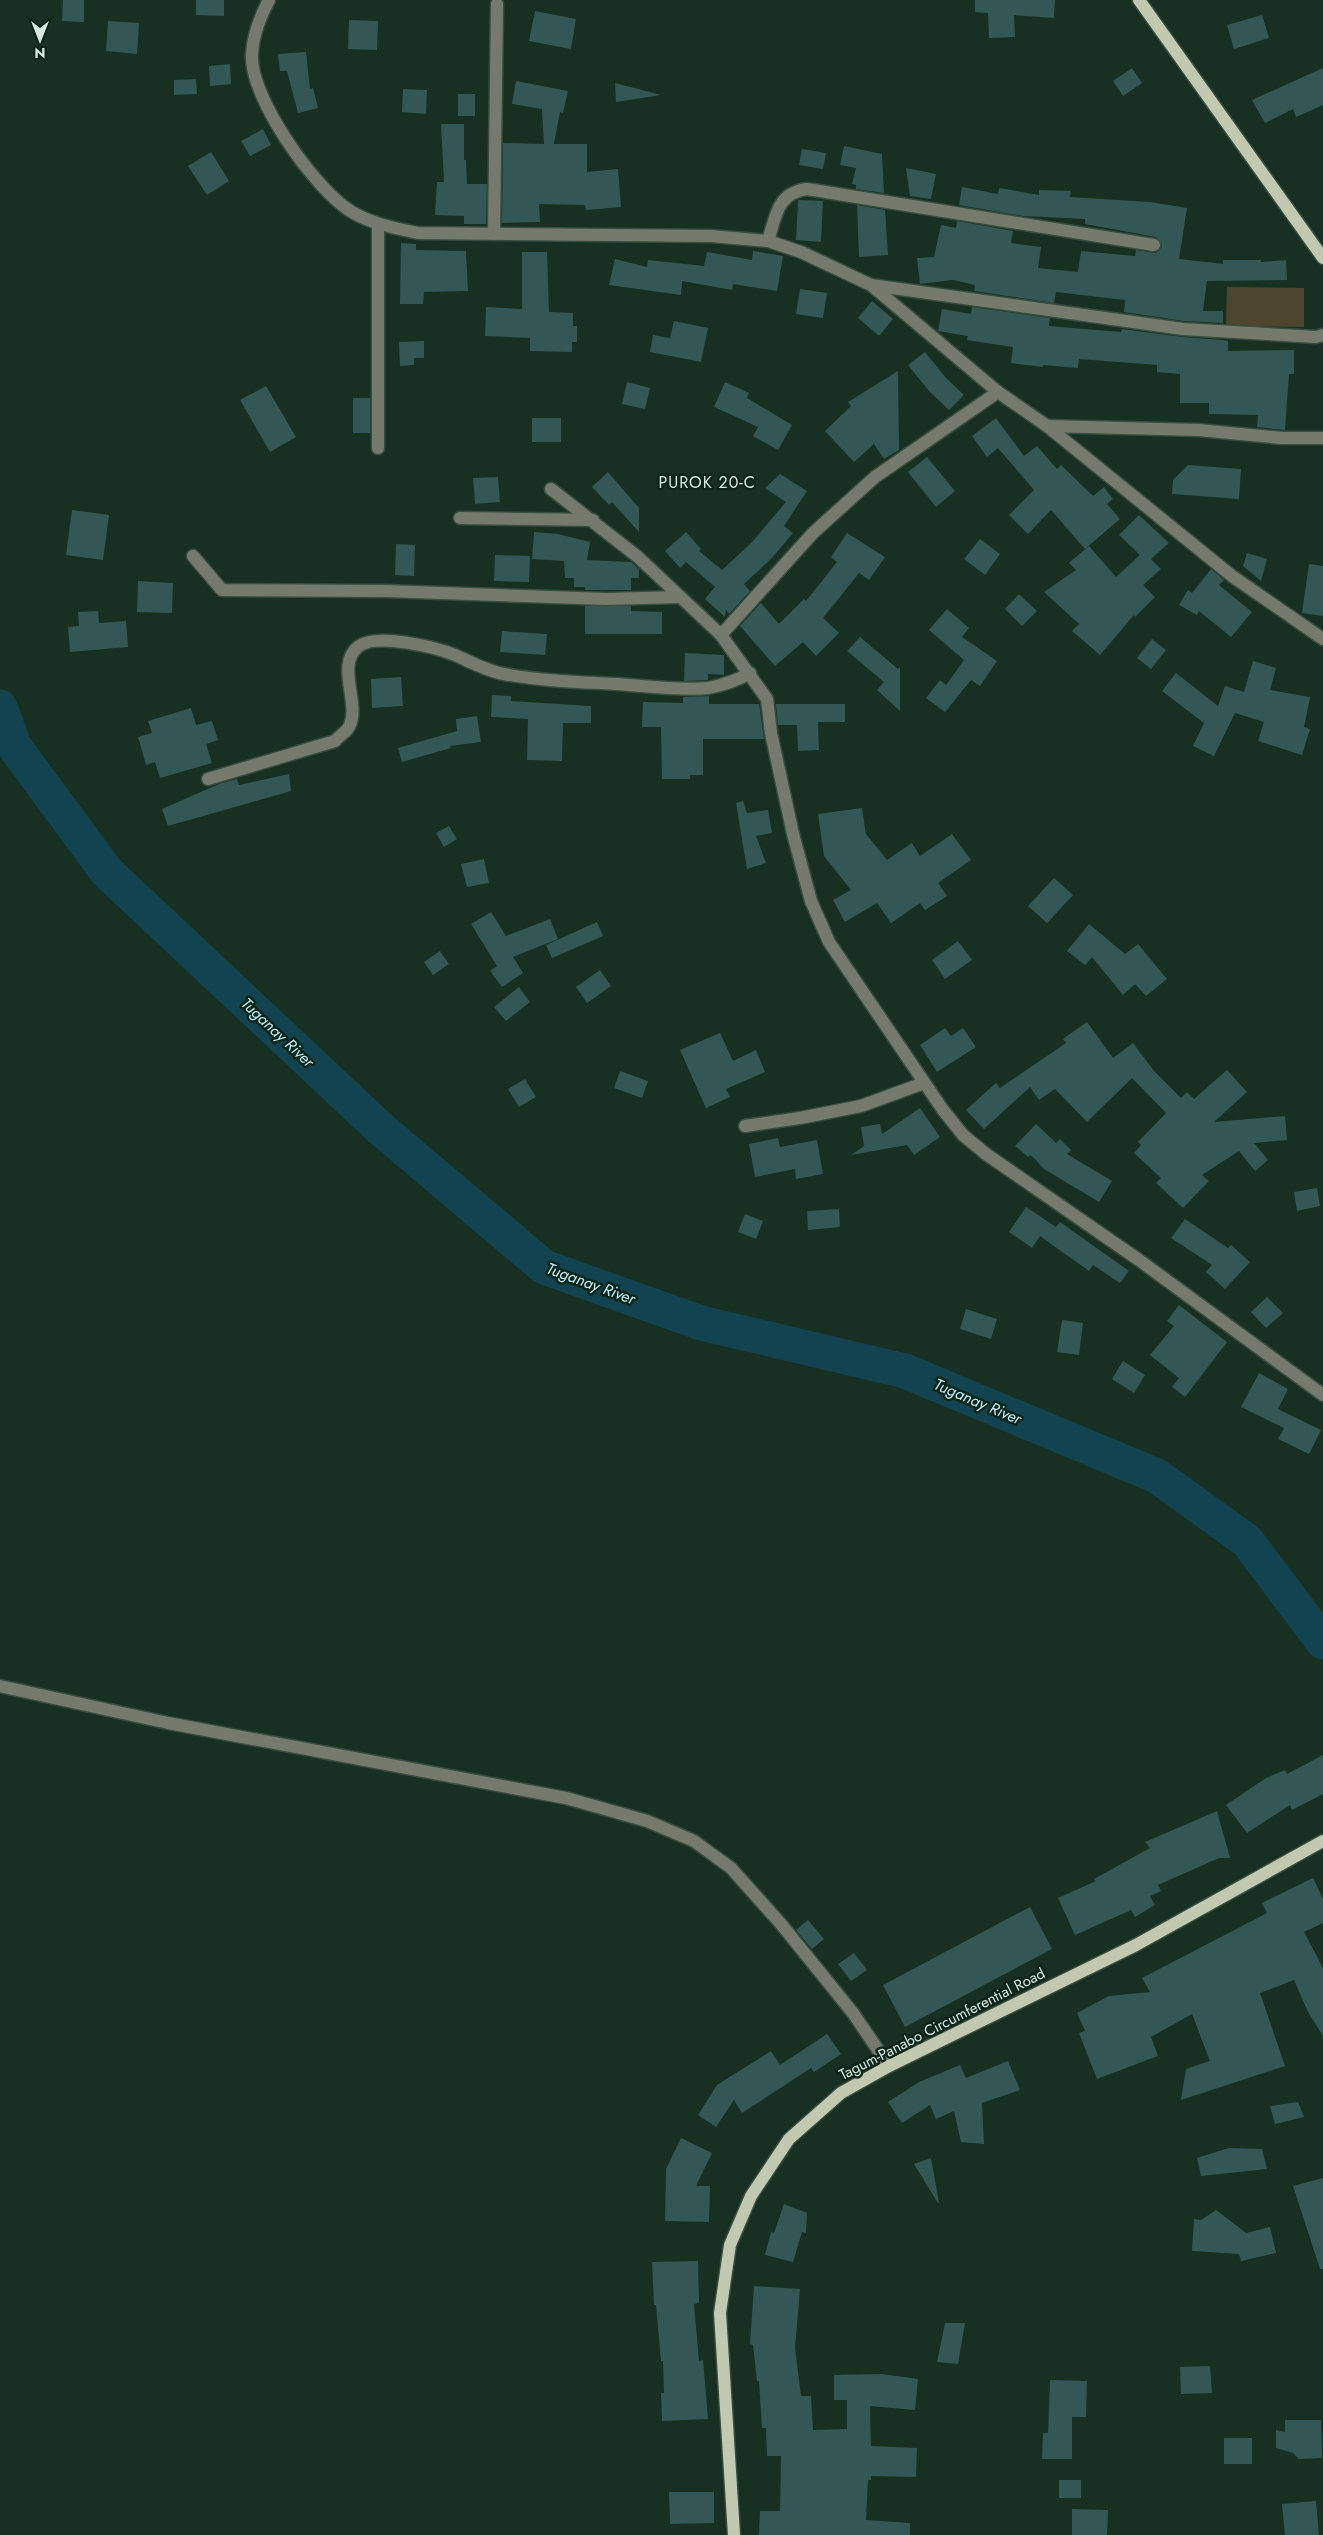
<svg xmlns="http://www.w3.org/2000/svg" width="1323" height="2535" font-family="Jost,sans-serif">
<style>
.green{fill:#4d452e}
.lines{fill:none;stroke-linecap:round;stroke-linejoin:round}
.river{stroke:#124351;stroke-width:35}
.building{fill:#335754}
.minor-casing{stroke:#364d3f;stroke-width:15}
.major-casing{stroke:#364d3f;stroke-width:15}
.minor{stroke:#757a6d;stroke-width:12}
.major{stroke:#c1cab1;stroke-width:12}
.labels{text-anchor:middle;stroke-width:5;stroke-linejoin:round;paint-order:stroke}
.street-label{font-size:15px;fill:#d9e8de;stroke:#0d2617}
.neighbourhood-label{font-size:16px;letter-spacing:1px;fill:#d9e8de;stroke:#0d2617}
.water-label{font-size:16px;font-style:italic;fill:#beecfc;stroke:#0d2617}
</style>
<rect width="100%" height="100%" fill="#173021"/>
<path class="green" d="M 1227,287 L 1304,288 L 1304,327 L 1226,326 Z"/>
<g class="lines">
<path class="river" d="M 0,707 L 14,746 L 107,872 L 381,1129 L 544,1267 L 701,1323 L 905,1371 L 1157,1476 L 1247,1541 L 1323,1642"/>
</g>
<g class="building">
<path d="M 63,0 L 84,0 L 84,22 L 62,21 Z"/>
<path d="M 196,0 L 224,0 L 224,16 L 196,15 Z"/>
<path d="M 975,0 L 1055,0 L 1054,18 L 1014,15 L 1015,37 L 989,38 L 988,13 L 975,12 Z"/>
<path d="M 535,11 L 576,19 L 571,49 L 529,41 Z"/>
<path d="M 1262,15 L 1269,38 L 1234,49 L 1227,25 Z"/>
<path d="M 349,20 L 378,21 L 377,50 L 348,49 Z"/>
<path d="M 108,21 L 139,23 L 137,54 L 106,51 Z"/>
<path d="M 306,52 L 310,89 L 313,88 L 318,108 L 298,113 L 287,71 L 280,71 L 278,54 Z"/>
<path d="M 230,64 L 231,84 L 210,86 L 209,66 Z"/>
<path d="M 1132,68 L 1142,83 L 1123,96 L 1113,81 Z"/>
<path d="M 1323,68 L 1323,105 L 1296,117 L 1293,109 L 1265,123 L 1252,100 Z"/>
<path d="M 196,79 L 197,94 L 174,95 L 174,80 Z"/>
<path d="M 516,81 L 568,91 L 563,113 L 560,112 L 554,144 L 587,144 L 587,172 L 618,169 L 621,207 L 586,210 L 585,205 L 539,204 L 540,222 L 502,223 L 503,143 L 544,144 L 542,109 L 512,104 Z"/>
<path d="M 615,83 L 661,95 L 616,102 Z"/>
<path d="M 403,89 L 427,90 L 426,114 L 402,112 Z"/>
<rect x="458" y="94" width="17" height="22"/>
<path d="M 441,124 L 464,124 L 464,160 L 466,160 L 467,184 L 487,184 L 486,224 L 464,224 L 464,216 L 435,215 L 437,182 L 444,182 Z"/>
<path d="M 263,129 L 271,145 L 250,156 L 241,141 Z"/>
<path d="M 844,146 L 882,154 L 884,193 L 856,189 L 856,185 L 852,184 L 856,168 L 840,165 Z"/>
<path d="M 802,149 L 826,153 L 823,169 L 799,165 Z"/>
<path d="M 211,152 L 229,181 L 207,195 L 188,166 Z"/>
<path d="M 906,168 L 936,174 L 931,199 L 910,196 Z"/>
<path d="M 962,187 L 998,194 L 999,188 L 1039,195 L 1039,190 L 1071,191 L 1070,197 L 1150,202 L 1187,208 L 1179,259 L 1223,264 L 1223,260 L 1261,260 L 1261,262 L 1286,260 L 1287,280 L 1207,281 L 1203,311 L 1223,311 L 1223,323 L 1184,321 L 1124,312 L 1125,300 L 1056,292 L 1054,303 L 974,291 L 975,285 L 953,280 L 920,284 L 917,258 L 934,257 L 941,225 L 956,228 L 957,221 L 1013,231 L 1011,243 L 1041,247 L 1038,268 L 1078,272 L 1081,251 L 1135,256 L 1136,250 L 1156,253 L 1162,247 L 1161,242 L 1156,237 L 1085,224 L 1085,219 L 1023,216 L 959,205 Z"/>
<path d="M 798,200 L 823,201 L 821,242 L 796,240 Z"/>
<path d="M 857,205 L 885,210 L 888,255 L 859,257 Z"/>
<path d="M 401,243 L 416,244 L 416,250 L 466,251 L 468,291 L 424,292 L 423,304 L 400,304 Z"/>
<path d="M 753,251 L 783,256 L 777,291 L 733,284 L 732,290 L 682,281 L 681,295 L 609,285 L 615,259 L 647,267 L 648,260 L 704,266 L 707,252 L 752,260 Z"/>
<path d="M 522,252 L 547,252 L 549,312 L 573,313 L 573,326 L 577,326 L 577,342 L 572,342 L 572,352 L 530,351 L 530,338 L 485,336 L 486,307 L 522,309 Z"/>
<path d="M 800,289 L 827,293 L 823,318 L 796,314 Z"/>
<path d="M 872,301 L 893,319 L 879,336 L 858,318 Z"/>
<path d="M 972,307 L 1050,318 L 1049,326 L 1121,332 L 1122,329 L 1182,337 L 1223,340 L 1228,341 L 1228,351 L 1294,350 L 1294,374 L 1289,374 L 1285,430 L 1257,427 L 1258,415 L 1209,414 L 1209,403 L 1180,403 L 1180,374 L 1157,372 L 1157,365 L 1079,359 L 1078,368 L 1043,365 L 1043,367 L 1011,363 L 1013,347 L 967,340 L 968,336 L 938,331 L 942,309 L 971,314 Z"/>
<path d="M 674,321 L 708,328 L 701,362 L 650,352 L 653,335 L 670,338 Z"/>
<path d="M 424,341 L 424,358 L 414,358 L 414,365 L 400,366 L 399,342 Z"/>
<path d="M 925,352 L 946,378 L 964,395 L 949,410 L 929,391 L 908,365 Z"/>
<path d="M 898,371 L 899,450 L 884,459 L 874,444 L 854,462 L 825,431 L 851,406 L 848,402 Z"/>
<path d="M 627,382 L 650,388 L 645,409 L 622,404 Z"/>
<path d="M 725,382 L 749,393 L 747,398 L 792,425 L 778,450 L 753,436 L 758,427 L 714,407 Z"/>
<path d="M 266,386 L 296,437 L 270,452 L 240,400 Z"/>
<rect x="353" y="398" width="17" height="35"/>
<rect x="532" y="418" width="29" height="24"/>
<path d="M 996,418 L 1024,456 L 1037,446 L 1057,469 L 1061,465 L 1093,496 L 1104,487 L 1113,499 L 1107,504 L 1120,519 L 1085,549 L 1051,510 L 1028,534 L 1009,515 L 1034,490 L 998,448 L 987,457 L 972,436 Z"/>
<path d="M 927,457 L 955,491 L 936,507 L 908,472 Z"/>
<path d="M 1188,465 L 1241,469 L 1239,499 L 1172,494 L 1173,480 Z"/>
<path d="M 608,472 L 639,508 L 639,532 L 612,502 L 609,505 L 592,487 Z"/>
<path d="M 780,474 L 807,491 L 784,526 L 793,533 L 772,558 L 744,584 L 750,591 L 729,614 L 726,610 L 725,617 L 705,599 L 715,587 L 686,562 L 680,568 L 665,551 L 686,532 L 701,549 L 699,551 L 722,570 L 752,542 L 786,502 L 765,488 Z"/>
<path d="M 498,477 L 500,502 L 475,504 L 473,478 Z"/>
<path d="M 72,510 L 109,515 L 103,560 L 66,555 Z"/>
<path d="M 1139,515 L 1169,543 L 1151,559 L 1161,569 L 1143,585 L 1155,597 L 1135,617 L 1134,615 L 1100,655 L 1072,631 L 1079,624 L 1044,592 L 1076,570 L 1069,563 L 1089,546 L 1116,577 L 1140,555 L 1119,535 Z"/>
<path d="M 534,532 L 558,534 L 590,542 L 587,560 L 631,562 L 639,569 L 639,578 L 631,578 L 631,590 L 585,590 L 585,587 L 574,587 L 574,578 L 565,578 L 564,561 L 532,559 Z"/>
<path d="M 847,533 L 885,557 L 869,580 L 859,573 L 823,618 L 839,633 L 816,656 L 803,642 L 775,666 L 740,626 L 761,603 L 779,624 L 804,599 L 806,601 L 837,562 L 831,557 Z"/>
<path d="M 980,539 L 1000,554 L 985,575 L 964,559 Z"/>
<path d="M 396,544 L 415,545 L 414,576 L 395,575 Z"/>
<path d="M 1247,553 L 1267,559 L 1261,581 L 1243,566 Z"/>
<path d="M 495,555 L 530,556 L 529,582 L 494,581 Z"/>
<path d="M 1309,564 L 1323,566 L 1323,616 L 1302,613 Z"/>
<path d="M 1211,569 L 1224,580 L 1219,585 L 1252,612 L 1231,637 L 1199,611 L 1197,615 L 1179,605 L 1188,590 L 1192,593 Z"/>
<path d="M 138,581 L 173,583 L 172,613 L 137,612 Z"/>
<path d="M 1019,594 L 1037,611 L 1022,626 L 1005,609 Z"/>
<path d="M 585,606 L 631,606 L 631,611 L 662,612 L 662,634 L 585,634 Z"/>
<path d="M 947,609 L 969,628 L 962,637 L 997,661 L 980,686 L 971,680 L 945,712 L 926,698 L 940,680 L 946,685 L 964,660 L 929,630 Z"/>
<path d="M 98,611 L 99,623 L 126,621 L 128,647 L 70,652 L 68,627 L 79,626 L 78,612 Z"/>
<path d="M 502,631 L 547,634 L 545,655 L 500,652 Z"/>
<path d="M 860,637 L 898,669 L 900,667 L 900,711 L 877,690 L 884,682 L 847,651 Z"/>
<path d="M 1152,639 L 1166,650 L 1151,669 L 1137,658 Z"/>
<path d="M 685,653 L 724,655 L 724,675 L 708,674 L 708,680 L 684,681 Z"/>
<path d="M 1253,661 L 1276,668 L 1270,690 L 1310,697 L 1304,727 L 1310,729 L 1302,755 L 1258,741 L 1264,722 L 1235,713 L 1214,756 L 1193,746 L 1204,723 L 1162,691 L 1176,673 L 1218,706 L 1225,686 L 1244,692 Z"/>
<path d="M 401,677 L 403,706 L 372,708 L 371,679 Z"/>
<path d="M 492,695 L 511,696 L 511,701 L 591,706 L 591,723 L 563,723 L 562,761 L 527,760 L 528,719 L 491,717 Z"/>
<path d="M 709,696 L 709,704 L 759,704 L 764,739 L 703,739 L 703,775 L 690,775 L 690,779 L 662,779 L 661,727 L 642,727 L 643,702 L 683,703 L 683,697 Z"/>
<path d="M 776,704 L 845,704 L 845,722 L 818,722 L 819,750 L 798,751 L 797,725 L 778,725 Z"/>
<path d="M 191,708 L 196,725 L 212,721 L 218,740 L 206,744 L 212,763 L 160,778 L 155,762 L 146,765 L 138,737 L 152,733 L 148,721 Z"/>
<path d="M 477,716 L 481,742 L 450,746 L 451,748 L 402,762 L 398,748 L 457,731 L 456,719 Z"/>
<path d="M 289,774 L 291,791 L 168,826 L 162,809 L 219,784 L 237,779 L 239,785 Z"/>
<path d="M 743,801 L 747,813 L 768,810 L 772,833 L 756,836 L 766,863 L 747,869 L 736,803 Z"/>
<path d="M 862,808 L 866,834 L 887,860 L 912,843 L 920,856 L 952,834 L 971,860 L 938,883 L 947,896 L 925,910 L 920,903 L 891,923 L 877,903 L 845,922 L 833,900 L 851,890 L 824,856 L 818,814 Z"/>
<path d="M 449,826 L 457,839 L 444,847 L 436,833 Z"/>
<path d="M 484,859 L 489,883 L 467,887 L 461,864 Z"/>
<path d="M 1054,878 L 1073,895 L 1047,923 L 1028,906 Z"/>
<path d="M 491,912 L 506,936 L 550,919 L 558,939 L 513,957 L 523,973 L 502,987 L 490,971 L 497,966 L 471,924 Z"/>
<path d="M 597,922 L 603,936 L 552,958 L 546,945 Z"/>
<path d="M 1089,924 L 1125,954 L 1138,944 L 1167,979 L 1146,996 L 1135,984 L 1123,995 L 1092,957 L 1085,965 L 1067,951 Z"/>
<path d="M 958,941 L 972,960 L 945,979 L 932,960 Z"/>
<path d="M 440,951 L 449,964 L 433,975 L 424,962 Z"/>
<path d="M 600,970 L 611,986 L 587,1003 L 576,987 Z"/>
<path d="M 519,987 L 530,1002 L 506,1021 L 494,1007 Z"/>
<path d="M 1087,1022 L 1113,1058 L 1133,1043 L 1154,1071 L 1181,1098 L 1187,1092 L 1194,1099 L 1227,1070 L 1247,1092 L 1214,1122 L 1285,1116 L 1287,1140 L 1254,1143 L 1268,1160 L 1255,1171 L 1239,1151 L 1202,1175 L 1209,1181 L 1183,1208 L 1156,1183 L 1161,1178 L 1134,1153 L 1141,1145 L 1138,1142 L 1166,1113 L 1132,1078 L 1087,1122 L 1055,1089 L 1039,1100 L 1030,1087 L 984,1129 L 966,1110 L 996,1083 L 1000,1088 L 1066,1043 L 1063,1039 Z"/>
<path d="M 945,1028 L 951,1036 L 963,1028 L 976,1047 L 937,1072 L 920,1045 Z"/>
<path d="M 720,1033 L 733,1061 L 756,1050 L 765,1072 L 726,1089 L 730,1097 L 706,1108 L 680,1050 Z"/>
<path d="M 620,1071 L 648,1081 L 642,1098 L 614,1088 Z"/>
<path d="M 525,1079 L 536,1097 L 519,1107 L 508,1089 Z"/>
<path d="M 920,1108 L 940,1137 L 914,1155 L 907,1145 L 851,1155 L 864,1146 L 861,1127 L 880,1124 L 882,1134 Z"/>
<path d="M 1036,1124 L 1056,1143 L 1060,1139 L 1071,1150 L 1067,1154 L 1112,1181 L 1099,1202 L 1044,1169 L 1031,1155 L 1028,1157 L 1015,1146 Z"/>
<path d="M 778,1138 L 780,1147 L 817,1140 L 823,1174 L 796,1179 L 795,1169 L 755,1177 L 749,1144 Z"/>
<path d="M 1317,1188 L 1320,1206 L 1297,1211 L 1294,1192 Z"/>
<path d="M 1026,1207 L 1056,1227 L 1060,1222 L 1129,1271 L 1120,1283 L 1093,1265 L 1089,1271 L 1040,1236 L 1032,1248 L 1009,1232 Z"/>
<path d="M 839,1209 L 840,1227 L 808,1230 L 807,1211 Z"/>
<path d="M 745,1214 L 763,1221 L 756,1239 L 738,1232 Z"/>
<path d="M 1185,1219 L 1228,1248 L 1231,1245 L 1250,1262 L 1225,1289 L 1206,1272 L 1212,1265 L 1171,1238 Z"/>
<path d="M 1267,1297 L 1283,1313 L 1266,1328 L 1251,1312 Z"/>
<path d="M 1179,1305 L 1227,1342 L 1185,1397 L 1172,1387 L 1179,1378 L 1150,1355 L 1174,1326 L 1167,1321 Z"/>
<path d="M 966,1309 L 997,1319 L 991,1339 L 960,1329 Z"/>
<path d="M 1062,1320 L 1083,1323 L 1079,1355 L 1057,1352 Z"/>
<path d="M 1123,1361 L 1145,1375 L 1134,1393 L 1112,1379 Z"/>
<path d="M 1259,1373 L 1288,1389 L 1278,1409 L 1321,1430 L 1309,1454 L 1278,1439 L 1284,1428 L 1241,1407 Z"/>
<path d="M 1323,1755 L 1323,1794 L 1292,1810 L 1290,1805 L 1247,1833 L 1226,1805 L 1266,1778 L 1285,1770 L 1287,1774 Z"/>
<path d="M 1217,1811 L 1230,1858 L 1219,1858 L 1158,1885 L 1161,1891 L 1150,1896 L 1155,1905 L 1135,1917 L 1131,1910 L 1075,1935 L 1058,1898 L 1096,1881 L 1094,1879 L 1150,1848 L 1145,1842 Z"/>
<path d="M 1313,1878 L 1323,1899 L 1323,1923 L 1304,1932 L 1323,1968 L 1323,2036 L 1308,2012 L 1294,1980 L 1260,1993 L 1285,2066 L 1181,2100 L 1186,2069 L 1210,2061 L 1192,2014 L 1151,2037 L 1158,2056 L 1097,2079 L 1079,2033 L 1085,2031 L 1077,2013 L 1109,1996 L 1150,1992 L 1142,1978 L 1267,1913 L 1262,1903 Z"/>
<path d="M 1030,1907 L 1052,1949 L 905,2027 L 883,1985 Z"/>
<path d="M 808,1920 L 824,1939 L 812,1949 L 796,1930 Z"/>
<path d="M 854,1953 L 867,1970 L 851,1981 L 838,1964 Z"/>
<path d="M 827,2034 L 841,2054 L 814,2072 L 811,2068 L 742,2113 L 734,2100 L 716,2127 L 698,2115 L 717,2085 L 771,2051 L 780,2065 Z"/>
<path d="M 1008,2061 L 1020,2090 L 982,2103 L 984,2144 L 961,2142 L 954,2111 L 936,2119 L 930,2105 L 902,2123 L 888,2102 L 919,2082 L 960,2065 L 966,2078 Z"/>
<path d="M 1298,2102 L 1304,2117 L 1275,2124 L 1270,2106 Z"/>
<path d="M 681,2138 L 712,2153 L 696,2186 L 710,2186 L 709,2222 L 665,2221 L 666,2169 Z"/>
<path d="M 1229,2148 L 1262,2149 L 1267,2169 L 1201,2176 L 1197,2158 Z"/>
<path d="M 931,2158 L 939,2203 L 938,2203 L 914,2164 Z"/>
<path d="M 1323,2178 L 1323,2269 L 1320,2269 L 1293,2186 Z"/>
<path d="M 784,2204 L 807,2213 L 806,2233 L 802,2232 L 793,2262 L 765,2255 L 771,2232 L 774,2233 Z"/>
<path d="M 1216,2210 L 1246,2233 L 1270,2227 L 1276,2253 L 1241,2261 L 1239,2254 L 1192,2251 L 1194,2219 L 1201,2220 Z"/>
<path d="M 698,2261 L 699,2303 L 694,2304 L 699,2361 L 703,2360 L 708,2419 L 662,2421 L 661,2393 L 664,2393 L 663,2361 L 661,2361 L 656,2305 L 654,2305 L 652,2262 Z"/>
<path d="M 754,2286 L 800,2289 L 795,2348 L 801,2396 L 811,2396 L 813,2430 L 847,2429 L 847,2400 L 834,2400 L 834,2375 L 882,2374 L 918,2379 L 915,2410 L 870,2406 L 871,2446 L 917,2448 L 916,2477 L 871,2476 L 871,2480 L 868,2480 L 866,2520 L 910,2523 L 910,2535 L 759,2535 L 760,2511 L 780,2511 L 781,2456 L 767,2456 L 766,2428 L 762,2428 L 759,2381 L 757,2381 L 753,2345 L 750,2344 Z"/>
<path d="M 945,2323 L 965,2323 L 958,2364 L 937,2362 Z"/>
<path d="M 1210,2366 L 1212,2393 L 1181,2394 L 1180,2367 Z"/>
<path d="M 1050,2380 L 1087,2381 L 1086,2417 L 1072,2417 L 1072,2459 L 1042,2459 L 1043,2433 L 1048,2433 Z"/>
<path d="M 1285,2420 L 1321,2420 L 1322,2458 L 1299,2459 L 1293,2453 L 1276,2448 L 1276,2430 L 1285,2432 Z"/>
<rect x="1224" y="2438" width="28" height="26"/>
<rect x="1059" y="2480" width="22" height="18"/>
<path d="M 669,2492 L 714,2492 L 714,2523 L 670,2524 Z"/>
<path d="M 1316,2501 L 1319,2535 L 1285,2535 L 1282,2504 Z"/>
<path d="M 1072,2509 L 1108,2510 L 1107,2535 L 1072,2535 Z"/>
</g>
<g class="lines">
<g class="minor-casing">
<g id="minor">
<path d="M 269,0 C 260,17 253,34 252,54 C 249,97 316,191 352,212 C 372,224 395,228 418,233 L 711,236 L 768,241 L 801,252 L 871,285 L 998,392 L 1047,426 L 1232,576 L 1323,639"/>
<path d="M 378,225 L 378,448"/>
<path d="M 494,234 L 497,4"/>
<path d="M 768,241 C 776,216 777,193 807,189 L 1154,245"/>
<path d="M 871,285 L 1183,329 L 1316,337 L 1323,335"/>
<path d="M 998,392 L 875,477 L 813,533 L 721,635 L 767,699 L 771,733 L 793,834 L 811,901 L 829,942 L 943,1110 L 963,1135 L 986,1154 L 1139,1260 L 1323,1395"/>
<path d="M 1047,426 L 1198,430 L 1282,438 L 1323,438"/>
<path d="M 551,489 L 638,557 L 721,635"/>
<path d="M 460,518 L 593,520"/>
<path d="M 193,556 L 222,590 L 386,591 L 606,599 L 680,597"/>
<path d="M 208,779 L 335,741 C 339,736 348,731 350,725 C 360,702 335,664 359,646 C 377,633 435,647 455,655 C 471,662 487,671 504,674 C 541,681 580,682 617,684 C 645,686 681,691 708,688 C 724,685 736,681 750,673"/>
<path d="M 745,1126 L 800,1118 L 861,1106 L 924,1083"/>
<path d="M 0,1686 L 168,1723 L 566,1798 L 647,1821 L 694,1841 L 731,1868 L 781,1924 L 853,2013 L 889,2066"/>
</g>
</g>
<g class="major-casing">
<g id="major">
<path d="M 1139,0 L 1323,258"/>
<path d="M 734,2535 L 720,2313 L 730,2245 L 751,2196 L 789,2139 L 841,2093 L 889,2066 L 1136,1945 L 1323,1841"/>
</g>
</g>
<use href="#minor" class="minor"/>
<use href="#major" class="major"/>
</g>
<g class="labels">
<g class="street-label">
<text transform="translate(942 2024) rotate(-27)" y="5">Tagum-Panabo Circumferential Road</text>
</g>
<g class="neighbourhood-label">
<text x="707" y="488">PUROK 20-C</text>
</g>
<g class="water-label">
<text transform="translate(278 1032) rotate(43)" y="6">Tuganay River</text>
<text transform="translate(591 1283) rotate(20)" y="6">Tuganay River</text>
<text transform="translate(978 1401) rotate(23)" y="6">Tuganay River</text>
</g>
</g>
<g transform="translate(40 40) rotate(180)" stroke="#0d2617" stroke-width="4" paint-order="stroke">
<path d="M0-4L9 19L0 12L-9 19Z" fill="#d9e8de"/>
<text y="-8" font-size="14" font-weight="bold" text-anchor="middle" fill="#d9e8de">N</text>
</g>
</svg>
